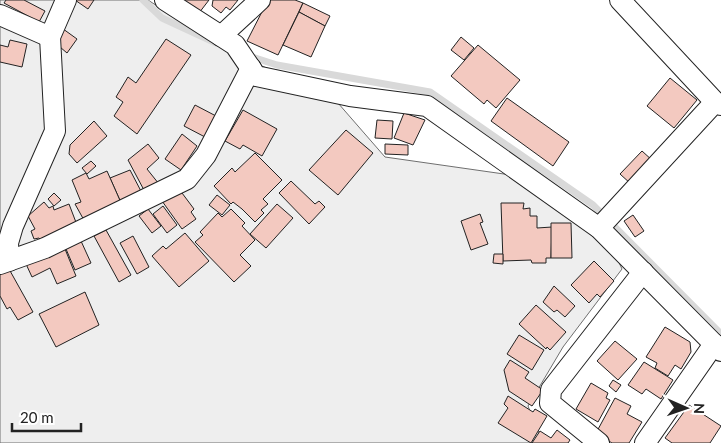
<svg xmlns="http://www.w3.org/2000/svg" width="721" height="443" font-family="Lato,sans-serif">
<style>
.green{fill:#eee;stroke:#6f6f6f}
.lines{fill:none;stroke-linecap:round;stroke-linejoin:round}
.stream{stroke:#d9d9d9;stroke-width:7}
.building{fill:#f3c9c0;stroke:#222}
.street-casing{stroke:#222;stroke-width:22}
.street{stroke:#fff;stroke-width:20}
</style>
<rect width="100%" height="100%" fill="#fff"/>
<path class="green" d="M 0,0 L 148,0 L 226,51 L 331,95 L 385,157 L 539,179 L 603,228 L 622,269 L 563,347 L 528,406 L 543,443 L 0,443 Z"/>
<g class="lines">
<g class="stream">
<path d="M 143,0 L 162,18 L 216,43"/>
<path d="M 249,56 L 277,65 L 430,92 L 593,205 L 721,334"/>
</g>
</g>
<g class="building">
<path d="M 6,0 L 24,0 L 45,11 L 39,22 L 4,3 Z"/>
<path d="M 75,0 L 94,0 L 88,9 Z"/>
<path d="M 184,0 L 209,0 L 199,13 Z"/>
<path d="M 213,0 L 238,0 L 230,10 L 226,7 L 221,13 L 212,6 Z"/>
<path d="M 268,0 L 295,0 L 303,3 L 278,55 L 247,41 Z"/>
<path d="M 303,3 L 330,16 L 325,26 L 299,12 Z"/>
<path d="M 299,12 L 325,26 L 311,57 L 283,45 Z"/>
<path d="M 59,26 L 77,39 L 67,53 L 60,47 Z"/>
<path d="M 461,37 L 474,48 L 464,60 L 451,50 Z"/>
<path d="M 166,39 L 191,55 L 137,134 L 114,116 L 123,102 L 116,97 L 128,77 L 136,83 Z"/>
<path d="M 10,40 L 27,44 L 22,67 L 0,62 L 0,45 L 8,47 Z"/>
<path d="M 478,45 L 520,80 L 496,108 L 487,100 L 484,104 L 451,76 Z"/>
<path d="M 670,78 L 697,100 L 674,128 L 647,106 Z"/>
<path d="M 507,98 L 569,142 L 553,166 L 491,121 Z"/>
<path d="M 195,105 L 216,116 L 205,137 L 184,126 Z"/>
<path d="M 243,110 L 277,129 L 262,156 L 243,145 L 240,149 L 225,141 Z"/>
<path d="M 404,113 L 425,120 L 413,145 L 394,138 Z"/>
<path d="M 377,120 L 393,121 L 392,139 L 375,138 Z"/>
<path d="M 94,121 L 107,136 L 77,163 L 69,154 L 70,145 Z"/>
<path d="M 346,130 L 373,153 L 338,195 L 309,170 Z"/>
<path d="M 182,134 L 197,146 L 181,170 L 165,159 Z"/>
<path d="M 148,144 L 159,158 L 147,169 L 159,184 L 145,192 L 128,160 Z"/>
<path d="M 385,144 L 408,145 L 408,155 L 385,154 Z"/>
<path d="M 642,151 L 653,161 L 631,184 L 620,174 Z"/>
<path d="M 255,153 L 282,180 L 263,199 L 268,204 L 261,210 L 264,213 L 255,222 L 242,209 L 233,202 L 231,204 L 214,186 L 232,168 L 235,172 Z"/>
<path d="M 91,161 L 96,166 L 87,174 L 82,168 Z"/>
<path d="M 130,170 L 143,195 L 122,205 L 110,178 Z"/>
<path d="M 107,171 L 122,205 L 85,222 L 75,204 L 81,202 L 72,180 L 86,173 L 89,179 Z"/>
<path d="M 291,181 L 315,204 L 319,201 L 325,207 L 309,224 L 279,193 Z"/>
<path d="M 179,189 L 194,209 L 191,212 L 196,219 L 182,229 L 162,201 Z"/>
<path d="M 54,193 L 61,200 L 54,206 L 48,199 Z"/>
<path d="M 217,195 L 230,205 L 222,215 L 209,205 Z"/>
<path d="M 44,202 L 49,208 L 53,206 L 54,210 L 69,204 L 77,225 L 41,240 L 39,238 L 34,239 L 31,231 L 35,229 L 28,216 Z"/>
<path d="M 501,203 L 524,203 L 523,209 L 530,208 L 530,216 L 537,216 L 537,228 L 552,227 L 551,258 L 546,258 L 546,263 L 532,263 L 531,260 L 503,261 Z"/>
<path d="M 277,204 L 293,218 L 266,248 L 250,234 Z"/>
<path d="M 163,206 L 177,225 L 167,233 L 153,214 Z"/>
<path d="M 148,209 L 161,226 L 152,233 L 139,216 Z"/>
<path d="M 231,209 L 245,223 L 242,226 L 255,240 L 240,255 L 251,266 L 234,282 L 195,242 L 203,235 L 200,232 L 218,213 L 222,217 Z"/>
<path d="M 480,214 L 483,222 L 480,223 L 488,244 L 471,250 L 461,221 Z"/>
<path d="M 633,215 L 644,231 L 635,237 L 624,221 Z"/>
<path d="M 551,223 L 571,223 L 572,258 L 551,258 Z"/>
<path d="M 106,230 L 131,275 L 119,282 L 94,236 Z"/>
<path d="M 185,233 L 209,261 L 179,287 L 152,256 L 163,246 L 166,249 Z"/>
<path d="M 133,236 L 149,267 L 137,274 L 120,243 Z"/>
<path d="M 81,241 L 91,263 L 75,270 L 66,249 Z"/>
<path d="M 65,249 L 76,276 L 57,284 L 50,268 L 32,277 L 26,264 Z"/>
<path d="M 494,254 L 503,254 L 503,264 L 493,263 Z"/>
<path d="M 594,261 L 614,281 L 600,297 L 597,294 L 589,303 L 571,285 Z"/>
<path d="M 9,269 L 33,312 L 18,320 L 10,307 L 7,309 L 0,296 L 0,274 Z"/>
<path d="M 554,286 L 575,306 L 565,317 L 557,310 L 554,312 L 543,302 Z"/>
<path d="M 85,292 L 99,325 L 56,347 L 39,314 Z"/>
<path d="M 536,305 L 566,332 L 550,350 L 547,347 L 546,349 L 519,324 Z"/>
<path d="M 665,327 L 690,342 L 691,352 L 681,369 L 675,365 L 668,376 L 655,368 L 657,363 L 646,357 Z"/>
<path d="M 519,335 L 544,350 L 532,370 L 507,354 Z"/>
<path d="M 615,341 L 637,359 L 618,380 L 597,361 Z"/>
<path d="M 510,360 L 529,372 L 525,378 L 543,390 L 532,406 L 509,391 L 504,370 Z"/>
<path d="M 644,362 L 673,380 L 661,399 L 646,389 L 642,394 L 628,385 Z"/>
<path d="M 613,380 L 621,385 L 616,392 L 609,386 Z"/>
<path d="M 591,383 L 608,393 L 606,398 L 610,400 L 598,422 L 576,409 Z"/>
<path d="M 508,396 L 533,412 L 535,409 L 547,416 L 531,443 L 498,423 L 508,408 L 504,404 Z"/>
<path d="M 615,398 L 631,406 L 627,414 L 642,422 L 629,443 L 612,443 L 596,433 Z"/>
<path d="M 689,405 L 721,426 L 710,443 L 672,443 L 665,438 Z"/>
<path d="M 557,430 L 570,440 L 568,443 L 532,443 L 540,431 L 551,438 Z"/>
</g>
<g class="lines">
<g class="street-casing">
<g id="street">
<path d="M 165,0 L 235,45 L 256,76 L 350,96 L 427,106 L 599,228 L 721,351"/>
<path d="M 620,0 L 715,102 L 721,105"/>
<path d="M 0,15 L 50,37"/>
<path d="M 221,36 L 260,0"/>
<path d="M 599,228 L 715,102"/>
<path d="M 9,261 L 8,243 L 13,226 L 55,131 L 50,37 L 66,0"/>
<path d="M 0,264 L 45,248 L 187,179 L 206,155 L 251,68"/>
<path d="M 599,443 L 550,403 L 551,390 L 643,272"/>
<path d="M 645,443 L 714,344"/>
</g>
</g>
<use href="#street" class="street"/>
</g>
<g transform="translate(686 408) rotate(92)" stroke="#ffffff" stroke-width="4" paint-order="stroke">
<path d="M0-4L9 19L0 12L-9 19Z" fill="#222222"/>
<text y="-8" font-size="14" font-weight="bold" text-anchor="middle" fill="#222222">N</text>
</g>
<path d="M12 423v8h69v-8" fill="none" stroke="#222222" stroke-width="2.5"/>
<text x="20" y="423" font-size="15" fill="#222222" stroke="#ffffff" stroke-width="4" paint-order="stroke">20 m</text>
</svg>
